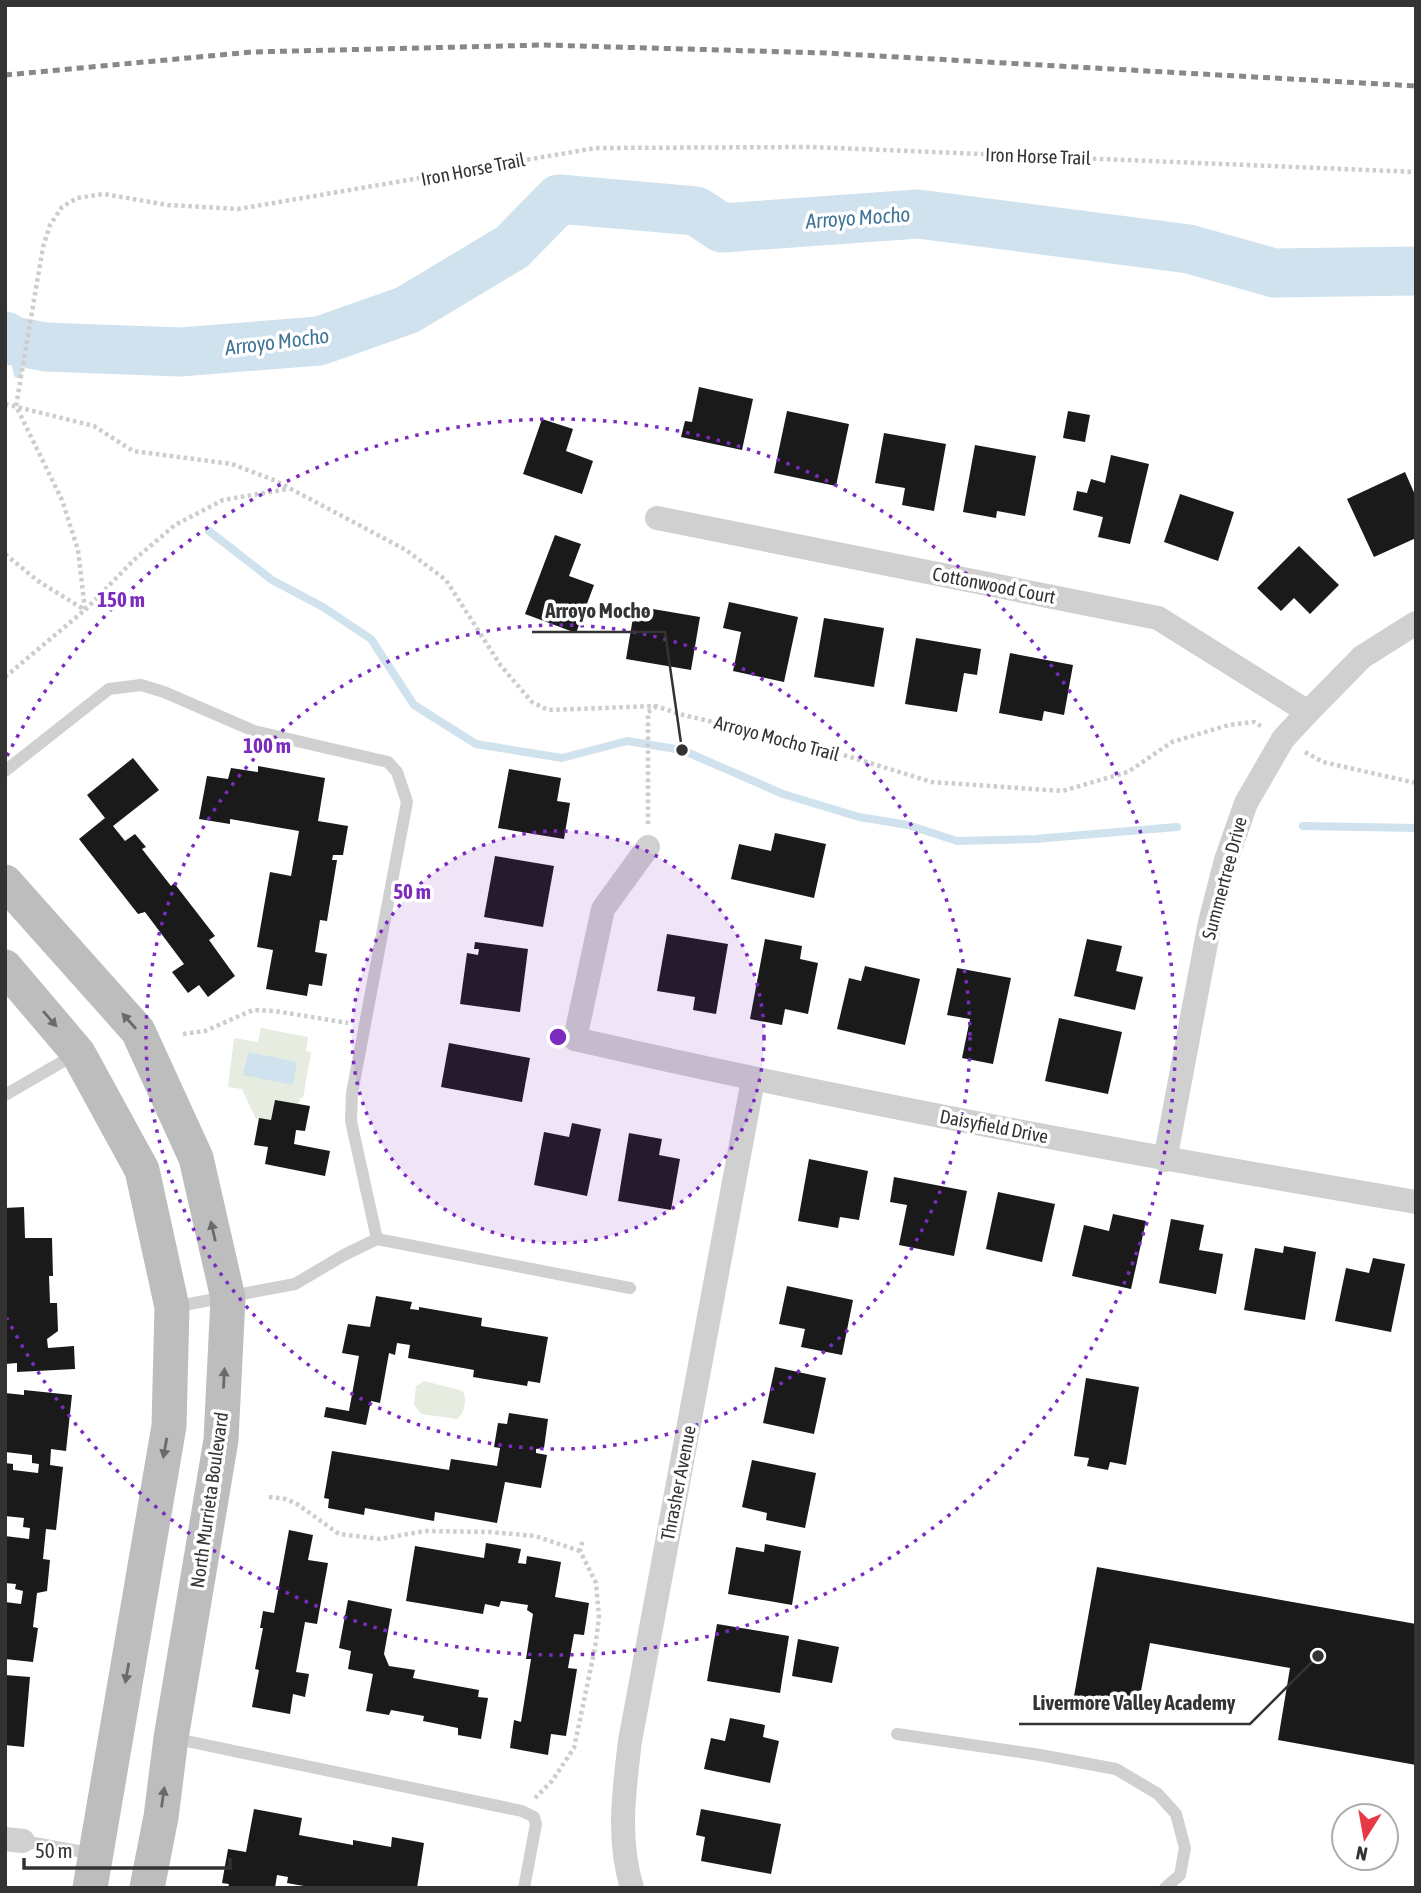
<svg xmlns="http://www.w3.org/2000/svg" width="1421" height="1893" font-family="'Asap Condensed',sans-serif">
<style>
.green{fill:#e6ecdf}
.water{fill:#cfe2ee}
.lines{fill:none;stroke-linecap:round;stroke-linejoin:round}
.stream{stroke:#cfe2ee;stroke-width:8}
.river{stroke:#cfe2ee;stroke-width:49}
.building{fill:#1a1a1a}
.path{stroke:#cdcdcd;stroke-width:4.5;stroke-dasharray:3.5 3.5;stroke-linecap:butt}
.lane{stroke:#d0d0d0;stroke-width:12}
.street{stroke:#d0d0d0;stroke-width:24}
.secondary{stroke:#bdbdbd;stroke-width:35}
.rail{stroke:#888;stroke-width:5;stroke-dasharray:7 5;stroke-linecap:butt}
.oneway{fill:#6a6a6a}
.ring{fill:none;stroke:#7b2cbf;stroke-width:3.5;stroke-dasharray:3.5 7}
.labels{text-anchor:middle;stroke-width:7;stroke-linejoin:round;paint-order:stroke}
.street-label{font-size:19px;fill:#333;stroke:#fff}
.water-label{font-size:21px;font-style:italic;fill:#3f7597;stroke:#fff}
.centre{fill:#7b2cbf;stroke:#fff;stroke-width:3.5}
.ring-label{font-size:21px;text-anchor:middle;font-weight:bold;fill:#7b2cbf;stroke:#fff;stroke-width:7;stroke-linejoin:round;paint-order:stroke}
.leader{fill:none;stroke:#333;stroke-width:2.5}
.callout-dot{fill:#333;stroke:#fff;stroke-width:2.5}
.callout-label{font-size:21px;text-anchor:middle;font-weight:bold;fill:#333;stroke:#fff;stroke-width:7;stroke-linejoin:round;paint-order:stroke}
</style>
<rect width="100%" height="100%" fill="#fff"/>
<g class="green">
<path d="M 261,1028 L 308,1037 L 306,1051 L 311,1052 L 303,1098 L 300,1098 L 299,1104 L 275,1100 L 271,1120 L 256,1119 L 242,1089 L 228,1087 L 234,1038 L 258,1042 Z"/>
<path d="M 424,1381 L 463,1391 C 467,1400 465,1413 457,1419 L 421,1414 L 414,1405 L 416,1386 Z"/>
</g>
<path class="water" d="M 248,1052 L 297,1062 L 293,1085 L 243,1075 Z"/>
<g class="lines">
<g class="stream">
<path d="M 9,340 L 18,374"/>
<path d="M 209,531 L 272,580 L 323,607 L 371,639 L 414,705 L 476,744 L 562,758 L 627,741 L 682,750 L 783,794 L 859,817 L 908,825 L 957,841 L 1035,839 L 1177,827"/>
<path d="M 1303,826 L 1416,828"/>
</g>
<path class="river" d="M 5,336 L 9,340 L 46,347 L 180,352 L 319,341 L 407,310 L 512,247 L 559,199 L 696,211 L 722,228 L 918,214 L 1189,249 L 1274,273 L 1416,271"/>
</g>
<g class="building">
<path d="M 699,387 L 753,399 L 742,450 L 681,437 L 685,421 L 692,422 Z"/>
<path d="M 787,411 L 849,424 L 836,486 L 774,473 Z"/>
<path d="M 1068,411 L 1090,415 L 1085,442 L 1063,438 Z"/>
<path d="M 542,419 L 573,429 L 566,451 L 593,461 L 582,494 L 523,474 Z"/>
<path d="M 884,433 L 946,444 L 934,511 L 902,505 L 905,488 L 875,483 Z"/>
<path d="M 975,445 L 1036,456 L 1025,516 L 997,511 L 996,518 L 963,512 Z"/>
<path d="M 1111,455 L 1149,464 L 1130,544 L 1098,537 L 1103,517 L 1073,510 L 1077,491 L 1087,493 L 1091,479 L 1105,483 Z"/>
<path d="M 1405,472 L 1416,497 L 1416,538 L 1374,557 L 1347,499 Z"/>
<path d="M 1180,494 L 1234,512 L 1218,561 L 1164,542 Z"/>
<path d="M 555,535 L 581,544 L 569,576 L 594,585 L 576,633 L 525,614 Z"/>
<path d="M 1299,546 L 1339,585 L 1310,614 L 1294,598 L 1281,611 L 1257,588 Z"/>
<path d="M 729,602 L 798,617 L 784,682 L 733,671 L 741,632 L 723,628 Z"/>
<path d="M 635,606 L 700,617 L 691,670 L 626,659 Z"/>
<path d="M 824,618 L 884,628 L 874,687 L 814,677 Z"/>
<path d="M 916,638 L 981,649 L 977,675 L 964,673 L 957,712 L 905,704 Z"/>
<path d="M 1010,653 L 1073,665 L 1064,715 L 1044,711 L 1042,721 L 999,713 Z"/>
<path d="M 133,758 L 159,790 L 113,826 L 125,841 L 135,834 L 146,847 L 142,849 L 171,886 L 174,883 L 215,936 L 209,940 L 235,976 L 208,997 L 199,985 L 188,993 L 172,972 L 184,964 L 145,912 L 138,914 L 79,839 L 105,818 L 87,795 Z"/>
<path d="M 258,766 L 325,778 L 318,821 L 348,826 L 343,855 L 333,855 L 332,860 L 337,860 L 327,921 L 320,920 L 315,952 L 327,954 L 322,986 L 309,984 L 307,996 L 266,989 L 273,950 L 257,947 L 270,872 L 291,876 L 299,831 L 230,819 L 230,824 L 199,819 L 207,776 L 228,779 L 231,768 L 258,772 Z"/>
<path d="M 509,769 L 561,778 L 557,801 L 570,803 L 564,839 L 498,828 Z"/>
<path d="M 775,833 L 826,844 L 814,898 L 731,879 L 739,844 L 771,851 Z"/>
<path d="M 495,856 L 554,866 L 543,927 L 484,917 Z"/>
<path d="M 667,934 L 728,944 L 716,1014 L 693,1010 L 695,997 L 657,991 Z"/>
<path d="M 765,939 L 802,946 L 800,959 L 818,963 L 808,1014 L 785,1009 L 782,1025 L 750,1019 Z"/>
<path d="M 1087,939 L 1122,946 L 1116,971 L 1143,977 L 1135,1010 L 1074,996 Z"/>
<path d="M 475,942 L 528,949 L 520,1012 L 460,1004 L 467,953 L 478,955 L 479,949 L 474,949 Z"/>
<path d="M 865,966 L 920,979 L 905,1045 L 837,1029 L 849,978 L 861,981 Z"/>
<path d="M 957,968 L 1011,978 L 993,1064 L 962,1058 L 970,1019 L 947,1015 Z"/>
<path d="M 1059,1018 L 1122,1032 L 1108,1094 L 1045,1081 Z"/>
<path d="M 449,1043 L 530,1058 L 522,1102 L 441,1087 Z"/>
<path d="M 275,1100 L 310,1106 L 305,1131 L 296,1130 L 294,1144 L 330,1151 L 325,1176 L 265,1164 L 268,1147 L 254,1145 L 259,1118 L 271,1120 Z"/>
<path d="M 572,1123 L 601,1129 L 587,1196 L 534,1185 L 544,1132 L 569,1137 Z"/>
<path d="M 629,1133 L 662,1139 L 659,1155 L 680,1159 L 671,1210 L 618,1201 Z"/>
<path d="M 809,1159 L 868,1171 L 859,1220 L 840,1217 L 838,1228 L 798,1221 Z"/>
<path d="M 894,1177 L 967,1191 L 954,1256 L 899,1245 L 907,1205 L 890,1202 Z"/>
<path d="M 998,1192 L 1055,1204 L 1042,1262 L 986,1249 Z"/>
<path d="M 24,1207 L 25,1238 L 52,1238 L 53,1276 L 49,1276 L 50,1303 L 57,1303 L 58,1331 L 47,1339 L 48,1348 L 74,1346 L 75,1369 L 17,1372 L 17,1363 L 5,1364 L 5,1208 Z"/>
<path d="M 1113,1214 L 1146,1221 L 1131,1289 L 1072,1276 L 1084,1225 L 1109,1231 Z"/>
<path d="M 1171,1219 L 1204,1225 L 1199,1250 L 1223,1254 L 1216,1294 L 1159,1283 Z"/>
<path d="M 1284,1246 L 1316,1252 L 1305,1320 L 1244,1310 L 1255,1248 L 1283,1253 Z"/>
<path d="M 1373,1258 L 1405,1264 L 1391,1332 L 1335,1321 L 1346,1268 L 1369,1273 Z"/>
<path d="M 787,1286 L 853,1300 L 842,1355 L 801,1347 L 805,1329 L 779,1324 Z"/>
<path d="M 376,1296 L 412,1302 L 410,1309 L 419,1310 L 419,1307 L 482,1318 L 481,1326 L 548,1337 L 540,1383 L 528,1381 L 527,1386 L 473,1377 L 474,1370 L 408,1358 L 410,1345 L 397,1343 L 395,1355 L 389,1353 L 380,1403 L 371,1401 L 366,1425 L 324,1417 L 326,1407 L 349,1411 L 359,1356 L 342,1353 L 348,1324 L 370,1327 Z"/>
<path d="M 775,1367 L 826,1378 L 814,1434 L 763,1423 Z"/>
<path d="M 1086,1378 L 1139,1387 L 1126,1465 L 1110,1462 L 1108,1470 L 1087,1466 L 1089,1458 L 1074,1456 Z"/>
<path d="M 24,1390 L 72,1395 L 66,1451 L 51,1449 L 50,1465 L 63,1467 L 56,1530 L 46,1529 L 43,1559 L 50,1560 L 47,1591 L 37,1593 L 33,1627 L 38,1628 L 33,1662 L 5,1659 L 5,1602 L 21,1604 L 23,1591 L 15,1589 L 16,1584 L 5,1583 L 5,1536 L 29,1539 L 30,1528 L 23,1527 L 24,1518 L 5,1516 L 5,1463 L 13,1464 L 13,1470 L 38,1473 L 39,1464 L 32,1463 L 32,1455 L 5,1452 L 5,1393 L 24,1395 Z"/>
<path d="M 509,1413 L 548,1419 L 544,1448 L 536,1449 L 536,1453 L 547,1455 L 541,1488 L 505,1482 L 497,1523 L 435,1512 L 434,1521 L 365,1508 L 364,1515 L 328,1508 L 329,1499 L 324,1498 L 332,1451 L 449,1470 L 451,1459 L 497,1466 L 500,1448 L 494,1447 L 498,1423 L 507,1424 Z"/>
<path d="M 752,1460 L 816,1473 L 805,1528 L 766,1520 L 767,1513 L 742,1507 Z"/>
<path d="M 289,1530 L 313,1535 L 308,1560 L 328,1563 L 317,1624 L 305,1622 L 296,1672 L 309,1674 L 305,1697 L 293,1694 L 290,1714 L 252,1707 L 259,1670 L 255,1669 L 263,1628 L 260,1628 L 263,1611 L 274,1613 Z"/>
<path d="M 486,1543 L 521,1549 L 518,1563 L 526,1564 L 527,1556 L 561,1562 L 555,1597 L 589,1603 L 584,1635 L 574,1634 L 568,1668 L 577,1669 L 566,1736 L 551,1734 L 548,1755 L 510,1748 L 514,1720 L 521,1722 L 531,1659 L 526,1659 L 533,1614 L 527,1610 L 528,1605 L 501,1601 L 499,1607 L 485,1604 L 483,1614 L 406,1601 L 415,1546 L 484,1558 Z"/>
<path d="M 765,1544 L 801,1551 L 792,1605 L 728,1594 L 736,1547 L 764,1552 Z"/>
<path d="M 1097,1567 L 1416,1624 L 1416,1765 L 1278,1740 L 1290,1668 L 1150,1643 L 1138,1707 L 1074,1696 Z"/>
<path d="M 348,1600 L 392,1609 L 384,1654 L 389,1666 L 415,1670 L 413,1678 L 479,1690 L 478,1697 L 488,1698 L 481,1739 L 458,1735 L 458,1728 L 423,1721 L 424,1716 L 391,1710 L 389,1715 L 366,1711 L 373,1674 L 348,1669 L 351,1651 L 339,1648 Z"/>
<path d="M 717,1624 L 789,1636 L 780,1693 L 707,1681 Z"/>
<path d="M 798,1639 L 839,1647 L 832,1683 L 792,1676 Z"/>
<path d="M 5,1675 L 30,1677 L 24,1747 L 5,1745 Z"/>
<path d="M 730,1718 L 765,1725 L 763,1737 L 779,1741 L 770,1783 L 704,1769 L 711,1738 L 725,1741 Z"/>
<path d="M 254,1809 L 302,1818 L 299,1835 L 353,1845 L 353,1840 L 391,1847 L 392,1837 L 424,1843 L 417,1888 L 315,1888 L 287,1883 L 288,1877 L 277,1875 L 275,1888 L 228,1888 L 229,1884 L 222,1883 L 228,1849 L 246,1852 Z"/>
<path d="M 701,1809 L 781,1824 L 771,1874 L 701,1861 L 705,1837 L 696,1835 Z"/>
</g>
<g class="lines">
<g class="path">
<path d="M 5,404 L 94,426 L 133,451 L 232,464 L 276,481 L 406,550 L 446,580 L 501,666 L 532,702 L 548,710 L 656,706 L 679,714 L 811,745 L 932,782 L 1062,791 L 1128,772 L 1172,742 L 1229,725 L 1254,722 L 1261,726"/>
<path d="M 5,554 L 38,581 L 85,610 L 135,559 L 175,525 L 223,500 L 288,489"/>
<path d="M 5,677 L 85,610 L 78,550 L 62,500 L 16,406 L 43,247 L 50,225 L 62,207 L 77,198 L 104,194 L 168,205 L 238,209 L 596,148 L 812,147 L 1416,172"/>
<path d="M 1305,752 L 1323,762 L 1416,783"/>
<path d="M 648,824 L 648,712 L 656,707"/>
<path d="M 183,1034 L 205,1031 L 253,1010 L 275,1011 L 348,1023"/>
<path d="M 269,1497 L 286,1499 L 297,1504 L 339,1534 L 380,1539 L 425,1531 L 490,1532 L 535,1536 L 580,1551"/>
<path d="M 535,1798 L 552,1781 L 574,1748 L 595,1648 L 599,1618 L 596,1583 L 580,1551 L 583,1539"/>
</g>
<g class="lane">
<path d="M 5,771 L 109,689 L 141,685 L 164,692 L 254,731 L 388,762 L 397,772 L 407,802 L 352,1093 L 351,1121 L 377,1239"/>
<path d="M 5,1095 L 74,1055"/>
<path d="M 173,1307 L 295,1284 L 344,1255 L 377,1239 L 630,1288"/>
<path d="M 897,1734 L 1040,1755 L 1116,1769 L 1158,1794 L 1176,1814 L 1185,1848 L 1180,1875 L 1165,1888"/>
<path d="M 172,1738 L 522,1811 L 534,1817 L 536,1824 L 524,1888"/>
<path d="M 23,1841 L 95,1854"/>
</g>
<g class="street">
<path d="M 657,518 L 1158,618 L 1308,712"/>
<path d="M 648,847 L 603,909 L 575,1039 C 853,1103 1134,1154 1416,1202"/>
<path d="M 1165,1160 L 1210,922 L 1226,860 L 1246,803 L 1283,739 L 1308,712 L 1362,657 L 1416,623"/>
<path d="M 5,1839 L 23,1841"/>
<path d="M 632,1888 C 617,1839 624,1791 630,1741 L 753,1080"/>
</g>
<g class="secondary">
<path d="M 5,882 L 138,1031 L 196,1158 L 228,1298 L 221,1440 L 171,1738 L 161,1817 L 147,1888"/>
<path d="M 5,967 L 78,1053 L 142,1170 L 172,1307 L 169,1426 L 90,1888"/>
</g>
<path class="rail" d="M 5,75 L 252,52 L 544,45 L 826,53 L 1416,86"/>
</g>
<defs><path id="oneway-solid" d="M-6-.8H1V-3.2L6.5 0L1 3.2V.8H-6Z" transform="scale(1.75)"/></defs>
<g class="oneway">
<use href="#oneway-solid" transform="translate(50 1019) rotate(49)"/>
<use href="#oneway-solid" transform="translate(129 1021) rotate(-132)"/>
<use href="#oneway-solid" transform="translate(213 1231) rotate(-103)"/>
<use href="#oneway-solid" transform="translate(224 1378) rotate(-87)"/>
<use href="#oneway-solid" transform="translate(165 1448) rotate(100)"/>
<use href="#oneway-solid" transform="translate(127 1673) rotate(100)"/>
<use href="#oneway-solid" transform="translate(163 1797) rotate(-82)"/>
</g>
<circle cx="558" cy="1037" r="206" fill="#7b2cbf" fill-opacity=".12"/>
<g class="ring">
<circle cx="558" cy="1037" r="206"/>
<circle cx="558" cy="1037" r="412"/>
<path d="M7 756A618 618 0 1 1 7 1318"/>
</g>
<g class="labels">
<g class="street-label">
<text transform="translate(1038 156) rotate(2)" y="7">Iron Horse Trail</text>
<text transform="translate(473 169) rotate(-11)" y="7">Iron Horse Trail</text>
<text transform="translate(994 585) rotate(11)" y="7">Cottonwood Court</text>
<text transform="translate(777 738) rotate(15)" y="7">Arroyo Mocho Trail</text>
<text transform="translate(1224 878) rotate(-75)" y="7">Summertree Drive</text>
<text transform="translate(994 1126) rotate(11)" y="7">Daisyfield Drive</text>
<text transform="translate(678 1483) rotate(-79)" y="7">Thrasher Avenue</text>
<text transform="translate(209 1500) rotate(-82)" y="7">North Murrieta Boulevard</text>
</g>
<g class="water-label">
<text transform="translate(858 218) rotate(-4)" y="7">Arroyo Mocho</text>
<text transform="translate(277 342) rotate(-7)" y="7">Arroyo Mocho</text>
</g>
</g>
<circle cx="558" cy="1037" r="10" class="centre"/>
<g class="ring-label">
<text x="121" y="607">150 m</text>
<text x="267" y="753">100 m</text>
<text x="412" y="899">50 m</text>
</g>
<path class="leader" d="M682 750L665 632H532M1318 1656L1250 1724H1019"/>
<g class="callout-dot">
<circle cx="682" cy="750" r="7"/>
<circle cx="1318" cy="1656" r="7"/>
</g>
<g class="callout-label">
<text x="598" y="618">Arroyo Mocho</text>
<text x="1134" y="1710">Livermore Valley Academy</text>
</g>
<rect width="1421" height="1893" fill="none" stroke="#333333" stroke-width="14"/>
<g transform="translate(1365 1837) rotate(191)"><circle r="33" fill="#ffffff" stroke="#adadad" stroke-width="2"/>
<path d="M0-5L12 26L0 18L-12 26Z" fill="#e63946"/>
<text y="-10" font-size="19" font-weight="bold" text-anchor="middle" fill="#333333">N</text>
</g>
<path d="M24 1858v10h206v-10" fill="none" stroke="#333333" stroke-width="3.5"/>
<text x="35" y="1858" font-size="21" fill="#333333" stroke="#ffffff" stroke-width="5" paint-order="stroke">50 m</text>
</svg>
